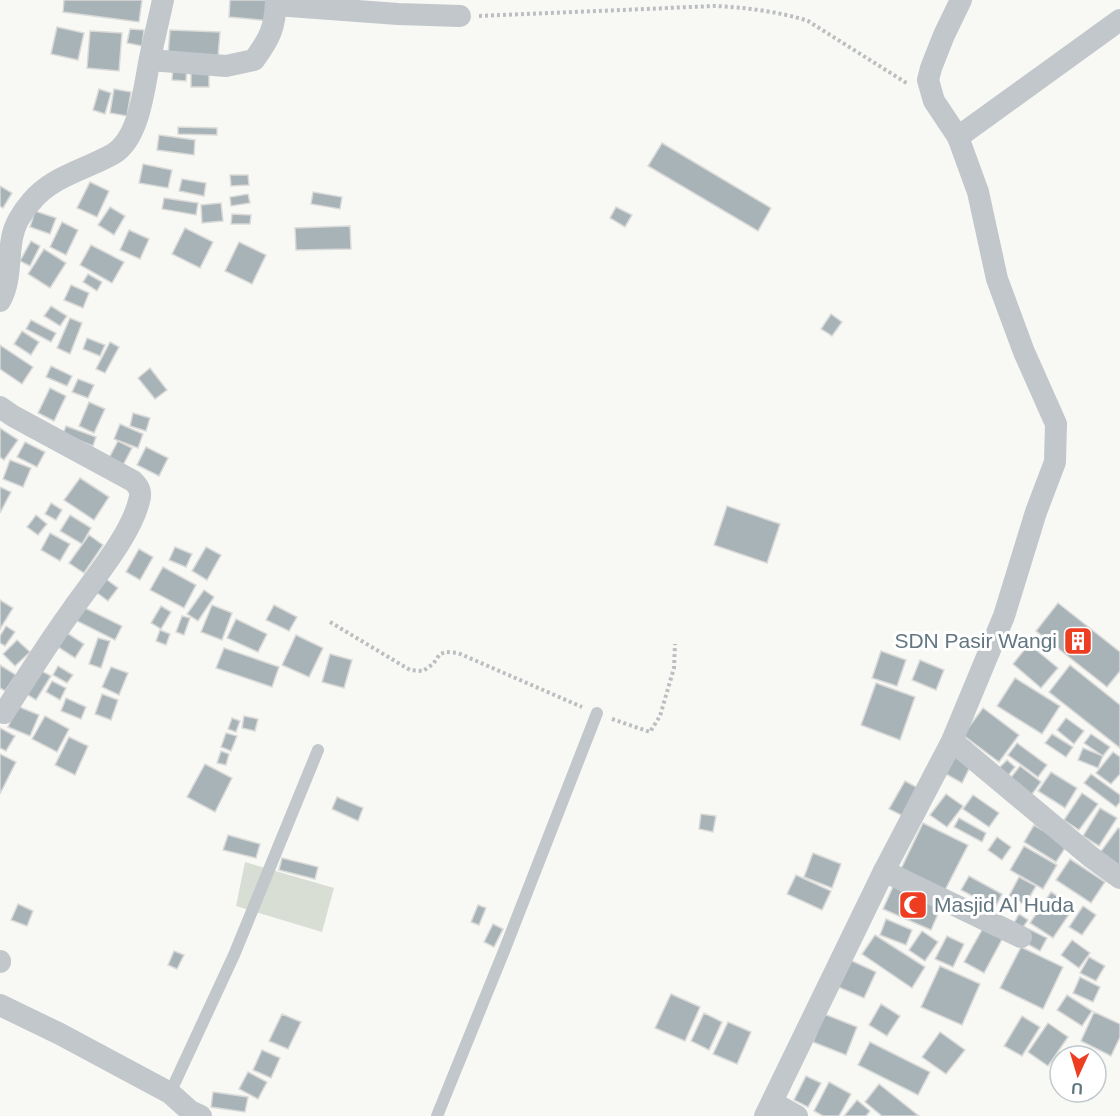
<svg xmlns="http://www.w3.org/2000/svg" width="1120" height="1116" font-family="Arial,sans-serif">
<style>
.green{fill:#d9ded4}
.building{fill:#a8b3b8;stroke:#dadad8;stroke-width:1.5}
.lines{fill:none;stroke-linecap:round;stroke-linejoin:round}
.path{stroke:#bbbfc1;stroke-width:4;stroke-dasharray:3 3;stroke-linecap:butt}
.service{stroke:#c1c7ca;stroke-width:12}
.minor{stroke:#c1c7ca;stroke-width:22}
.labels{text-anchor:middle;stroke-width:6;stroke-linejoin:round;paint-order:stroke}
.poi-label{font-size:21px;fill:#627782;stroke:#fff;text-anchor:end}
</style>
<rect width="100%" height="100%" fill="#f8f8f5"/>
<path class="green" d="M 245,862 L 334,888 L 322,932 L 236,906 Z"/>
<g class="building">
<path d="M 64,0 L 142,0 L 139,22 L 63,12 Z"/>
<path d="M 230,0 L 273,0 L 271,21 L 229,17 Z"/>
<path d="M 57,27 L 84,33 L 78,60 L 51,54 Z"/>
<path d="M 130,29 L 144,30 L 142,46 L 127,43 Z"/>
<path d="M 170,30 L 220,32 L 218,57 L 168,55 Z"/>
<path d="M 90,31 L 122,33 L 119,71 L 87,68 Z"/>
<path d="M 173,66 L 187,67 L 186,81 L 172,80 Z"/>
<path d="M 191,68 L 209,69 L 209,87 L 191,87 Z"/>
<path d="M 99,89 L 111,93 L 105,114 L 93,110 Z"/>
<path d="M 114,89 L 131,92 L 127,116 L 110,113 Z"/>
<path d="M 178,127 L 217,128 L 217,135 L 178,134 Z"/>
<path d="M 159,135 L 195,140 L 194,155 L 157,150 Z"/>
<path d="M 662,143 L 771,208 L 758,231 L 648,166 Z"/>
<path d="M 143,164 L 172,170 L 168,188 L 139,183 Z"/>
<path d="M 230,175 L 248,175 L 249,185 L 231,186 Z"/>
<path d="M 182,179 L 206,183 L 204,196 L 179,191 Z"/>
<path d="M 90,182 L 109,191 L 97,217 L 77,208 Z"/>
<path d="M 0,186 L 12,193 L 3,208 L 0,206 Z"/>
<path d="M 313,192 L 342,197 L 340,209 L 311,204 Z"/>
<path d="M 248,194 L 250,203 L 231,206 L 230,197 Z"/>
<path d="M 164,198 L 198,203 L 196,215 L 162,209 Z"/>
<path d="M 221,203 L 223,221 L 202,223 L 201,205 Z"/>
<path d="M 110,207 L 125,216 L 114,235 L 98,225 Z"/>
<path d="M 616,207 L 632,215 L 625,227 L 610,218 Z"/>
<path d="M 35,211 L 56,218 L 50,234 L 30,227 Z"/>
<path d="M 232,214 L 251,215 L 250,224 L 231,224 Z"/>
<path d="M 62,222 L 78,230 L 66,255 L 50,247 Z"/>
<path d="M 350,226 L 351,249 L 296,250 L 295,228 Z"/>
<path d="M 185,228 L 213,242 L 200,268 L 172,254 Z"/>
<path d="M 129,230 L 149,239 L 140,259 L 120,250 Z"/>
<path d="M 31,241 L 40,246 L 30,266 L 20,261 Z"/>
<path d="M 239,242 L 266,255 L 252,284 L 225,271 Z"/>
<path d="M 91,245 L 124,262 L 112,283 L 80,265 Z"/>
<path d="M 44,249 L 66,263 L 50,288 L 28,274 Z"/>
<path d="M 88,274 L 102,282 L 97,291 L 83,282 Z"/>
<path d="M 71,285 L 89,293 L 83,308 L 64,300 Z"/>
<path d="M 51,306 L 67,316 L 60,326 L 44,316 Z"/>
<path d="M 831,314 L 842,322 L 832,336 L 821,329 Z"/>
<path d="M 70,318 L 82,323 L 70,354 L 57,348 Z"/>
<path d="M 31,320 L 56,333 L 51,342 L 26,329 Z"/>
<path d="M 22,331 L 39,342 L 31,355 L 14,344 Z"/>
<path d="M 87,338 L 105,345 L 100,356 L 83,349 Z"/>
<path d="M 110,342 L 119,347 L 105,373 L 96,369 Z"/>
<path d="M 0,345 L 33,367 L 22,384 L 0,369 Z"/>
<path d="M 51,366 L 72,376 L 67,386 L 46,377 Z"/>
<path d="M 150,368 L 167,390 L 155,399 L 138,378 Z"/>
<path d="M 78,379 L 94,385 L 88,398 L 72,392 Z"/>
<path d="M 50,388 L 66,396 L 54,421 L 38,413 Z"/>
<path d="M 89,402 L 105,409 L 94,433 L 79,426 Z"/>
<path d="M 133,413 L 150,418 L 146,431 L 130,426 Z"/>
<path d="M 120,424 L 143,434 L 138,448 L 114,439 Z"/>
<path d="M 66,426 L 96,437 L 93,446 L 63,434 Z"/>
<path d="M 0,428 L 18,440 L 4,460 L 0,457 Z"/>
<path d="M 118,441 L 132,448 L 122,467 L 108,460 Z"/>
<path d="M 25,442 L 45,452 L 37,467 L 17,457 Z"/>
<path d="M 146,447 L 168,458 L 159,476 L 137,465 Z"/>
<path d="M 10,460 L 31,468 L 23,487 L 3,479 Z"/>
<path d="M 80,478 L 109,497 L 94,520 L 64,500 Z"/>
<path d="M 0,487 L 11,492 L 0,513 Z"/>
<path d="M 51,503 L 62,510 L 56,520 L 45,514 Z"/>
<path d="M 727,506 L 780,524 L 767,563 L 714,545 Z"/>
<path d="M 36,515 L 47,524 L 38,535 L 27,527 Z"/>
<path d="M 70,515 L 91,528 L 82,544 L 60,531 Z"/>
<path d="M 50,533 L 70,544 L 60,561 L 41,550 Z"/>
<path d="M 89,535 L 103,545 L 84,573 L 69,563 Z"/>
<path d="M 175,547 L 192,554 L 186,567 L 169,560 Z"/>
<path d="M 206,547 L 221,555 L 207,580 L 192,571 Z"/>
<path d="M 139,549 L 153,557 L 140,580 L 126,572 Z"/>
<path d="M 163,567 L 196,585 L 184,608 L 150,590 Z"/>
<path d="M 102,576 L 118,588 L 108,601 L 92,589 Z"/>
<path d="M 204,590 L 214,597 L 198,621 L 187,614 Z"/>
<path d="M 0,600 L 13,608 L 0,629 Z"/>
<path d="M 1058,603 L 1120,652 L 1120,671 L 1107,687 L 1036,631 Z"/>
<path d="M 212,605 L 232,613 L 222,640 L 201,632 Z"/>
<path d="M 274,605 L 297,617 L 289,631 L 266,620 Z"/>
<path d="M 161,606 L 171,612 L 161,629 L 151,623 Z"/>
<path d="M 83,607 L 122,626 L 115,640 L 77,621 Z"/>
<path d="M 182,616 L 190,618 L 184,635 L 176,632 Z"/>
<path d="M 236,619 L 267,634 L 258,652 L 227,638 Z"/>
<path d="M 6,626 L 15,632 L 5,646 L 0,643 L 0,636 Z"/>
<path d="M 160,630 L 170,634 L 166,645 L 156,641 Z"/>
<path d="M 67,633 L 84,644 L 75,658 L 58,647 Z"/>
<path d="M 296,635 L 323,648 L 309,677 L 282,665 Z"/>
<path d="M 98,638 L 110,641 L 101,668 L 89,664 Z"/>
<path d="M 17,640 L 30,652 L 15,666 L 3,654 Z"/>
<path d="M 1029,644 L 1058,668 L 1041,688 L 1013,664 Z"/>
<path d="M 224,648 L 279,667 L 272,687 L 216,668 Z"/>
<path d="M 881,651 L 906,660 L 897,686 L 872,678 Z"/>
<path d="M 330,654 L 352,660 L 344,688 L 322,682 Z"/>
<path d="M 920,660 L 944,670 L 936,690 L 912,680 Z"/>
<path d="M 0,665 L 16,675 L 5,691 L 0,688 Z"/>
<path d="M 1070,665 L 1120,705 L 1120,748 L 1049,692 Z"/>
<path d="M 58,666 L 73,675 L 67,683 L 53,675 Z"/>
<path d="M 111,667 L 128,673 L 119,695 L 102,687 Z"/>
<path d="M 38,669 L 51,676 L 36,700 L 23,692 Z"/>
<path d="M 1015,678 L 1060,706 L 1042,734 L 997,706 Z"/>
<path d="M 52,681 L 66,688 L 60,700 L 46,692 Z"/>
<path d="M 876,683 L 915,697 L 900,740 L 861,725 Z"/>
<path d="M 102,694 L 118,700 L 111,720 L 95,714 Z"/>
<path d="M 66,698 L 86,707 L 81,719 L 61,711 Z"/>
<path d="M 17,706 L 39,715 L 30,736 L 8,727 Z"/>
<path d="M 983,708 L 1019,735 L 999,762 L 963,735 Z"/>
<path d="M 45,716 L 69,729 L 57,752 L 32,739 Z"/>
<path d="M 244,716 L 258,719 L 255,731 L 242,728 Z"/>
<path d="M 232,718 L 240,721 L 236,732 L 228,729 Z"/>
<path d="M 1066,718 L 1084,731 L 1074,744 L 1057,730 Z"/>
<path d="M 0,728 L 15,736 L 6,751 L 0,748 Z"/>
<path d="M 226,733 L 237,736 L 231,751 L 221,747 Z"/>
<path d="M 1052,734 L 1073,747 L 1066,757 L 1045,743 Z"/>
<path d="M 1091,734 L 1110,747 L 1103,756 L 1084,743 Z"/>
<path d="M 69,737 L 88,746 L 75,775 L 55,765 Z"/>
<path d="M 1017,743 L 1047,765 L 1038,777 L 1008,755 Z"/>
<path d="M 1083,748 L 1103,756 L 1098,768 L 1078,760 Z"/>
<path d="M 221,751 L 229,754 L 226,765 L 217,763 Z"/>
<path d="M 1113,752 L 1120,757 L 1120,774 L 1111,784 L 1096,773 Z"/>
<path d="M 0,754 L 16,762 L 0,794 Z"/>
<path d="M 956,755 L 972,763 L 962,783 L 946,774 Z"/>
<path d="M 1007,760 L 1015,767 L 1007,777 L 998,769 Z"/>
<path d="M 205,764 L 232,778 L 215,812 L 187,797 Z"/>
<path d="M 1020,766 L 1041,782 L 1030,797 L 1009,780 Z"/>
<path d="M 1051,772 L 1077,788 L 1065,808 L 1038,791 Z"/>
<path d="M 1091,774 L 1120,795 L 1120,802 L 1116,807 L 1084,783 Z"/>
<path d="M 905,781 L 918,788 L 903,816 L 889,809 Z"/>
<path d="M 1082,793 L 1098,804 L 1079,830 L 1064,820 Z"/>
<path d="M 946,794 L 963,806 L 947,827 L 930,815 Z"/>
<path d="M 973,795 L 999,813 L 989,827 L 963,809 Z"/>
<path d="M 337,797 L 363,808 L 358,821 L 332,809 Z"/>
<path d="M 1100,808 L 1117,818 L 1099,846 L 1083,836 Z"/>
<path d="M 701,814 L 716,816 L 713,832 L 699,829 Z"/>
<path d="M 959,818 L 986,833 L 982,842 L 954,827 Z"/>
<path d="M 923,823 L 968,845 L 943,894 L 899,873 Z"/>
<path d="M 1034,825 L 1067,845 L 1056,862 L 1024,842 Z"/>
<path d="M 1118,828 L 1120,829 L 1120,870 L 1099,854 Z"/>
<path d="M 228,835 L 260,844 L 256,858 L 223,850 Z"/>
<path d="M 997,837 L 1011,847 L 1002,860 L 988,850 Z"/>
<path d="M 1024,846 L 1057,865 L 1043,889 L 1010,870 Z"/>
<path d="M 813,853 L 841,864 L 832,888 L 804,877 Z"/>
<path d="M 282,858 L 318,867 L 315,879 L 279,870 Z"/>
<path d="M 1070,859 L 1105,882 L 1091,903 L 1056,880 Z"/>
<path d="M 796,875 L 831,891 L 822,910 L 787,894 Z"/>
<path d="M 969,876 L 1002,894 L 995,908 L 961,890 Z"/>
<path d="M 1019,877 L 1036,886 L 1025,905 L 1009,896 Z"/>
<path d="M 896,880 L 944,900 L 931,930 L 883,909 Z"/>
<path d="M 1051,892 L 1074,907 L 1053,938 L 1030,923 Z"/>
<path d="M 18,904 L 33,911 L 27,926 L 11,920 Z"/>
<path d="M 478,905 L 486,908 L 479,925 L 471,922 Z"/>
<path d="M 1083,906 L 1096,915 L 1082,935 L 1069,927 Z"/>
<path d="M 1019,914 L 1028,920 L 1019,933 L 1011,928 Z"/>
<path d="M 886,919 L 912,930 L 906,945 L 880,935 Z"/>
<path d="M 987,921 L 1006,932 L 984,973 L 964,962 Z"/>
<path d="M 493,924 L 503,929 L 494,947 L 484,942 Z"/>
<path d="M 1029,929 L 1047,938 L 1040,951 L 1022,941 Z"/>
<path d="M 922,931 L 938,942 L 925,961 L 909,950 Z"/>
<path d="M 875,935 L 925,967 L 912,988 L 862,954 Z"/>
<path d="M 947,936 L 964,944 L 953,967 L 935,959 Z"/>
<path d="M 1072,940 L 1090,953 L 1079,968 L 1061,955 Z"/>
<path d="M 1021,947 L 1063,967 L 1043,1009 L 1000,988 Z"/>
<path d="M 174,951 L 184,955 L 177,969 L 168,965 Z"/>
<path d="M 1089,957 L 1105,966 L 1096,981 L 1080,973 Z"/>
<path d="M 848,959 L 876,972 L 864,998 L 836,986 Z"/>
<path d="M 940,966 L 980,984 L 962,1025 L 921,1007 Z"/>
<path d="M 1080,977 L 1100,987 L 1093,1002 L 1073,993 Z"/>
<path d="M 671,994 L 700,1007 L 685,1041 L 655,1028 Z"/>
<path d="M 1067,995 L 1092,1011 L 1082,1026 L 1057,1010 Z"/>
<path d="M 881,1004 L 900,1016 L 887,1036 L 869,1025 Z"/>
<path d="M 1094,1012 L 1120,1024 L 1120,1037 L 1111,1056 L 1081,1041 Z"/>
<path d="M 704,1013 L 722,1022 L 709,1050 L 691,1041 Z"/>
<path d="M 282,1014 L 301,1022 L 288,1049 L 269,1041 Z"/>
<path d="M 824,1014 L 857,1027 L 846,1055 L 813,1042 Z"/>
<path d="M 1022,1016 L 1040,1027 L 1022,1056 L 1004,1046 Z"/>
<path d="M 728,1022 L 751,1032 L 737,1064 L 713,1054 Z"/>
<path d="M 1048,1023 L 1068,1037 L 1048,1066 L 1028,1052 Z"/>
<path d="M 940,1032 L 965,1050 L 946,1074 L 922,1057 Z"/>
<path d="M 870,1042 L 930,1072 L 918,1095 L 858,1065 Z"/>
<path d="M 262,1050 L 280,1058 L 271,1078 L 253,1070 Z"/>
<path d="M 248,1072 L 267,1082 L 258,1099 L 239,1089 Z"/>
<path d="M 806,1076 L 821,1083 L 808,1107 L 794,1100 Z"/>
<path d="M 829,1082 L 851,1094 L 839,1116 L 823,1116 L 814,1111 Z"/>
<path d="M 879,1084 L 919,1116 L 882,1116 L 865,1102 Z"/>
<path d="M 213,1092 L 248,1097 L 245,1112 L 211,1107 Z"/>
<path d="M 857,1100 L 870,1111 L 866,1116 L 844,1116 Z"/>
</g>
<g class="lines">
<g class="path">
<path d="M 479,16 L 715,6 C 742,7 782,12 808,21 L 908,84"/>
<path d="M 330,622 L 410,670 L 423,671 L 433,664 L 440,654 L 446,652 L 458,653 L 582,707"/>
<path d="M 612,719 L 650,732 L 660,716 L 674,668 L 675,644"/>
</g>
<g class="service">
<path d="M 170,1093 L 234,955 L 318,750"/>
<path d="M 437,1116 L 504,951 L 597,713"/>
</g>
<g class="minor">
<path d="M 276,5 L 398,14 L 460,16"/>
<path d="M 150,60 L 226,66 L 254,60 C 270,38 275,28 276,0"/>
<path d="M 958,137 L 1120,20"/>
<path d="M 0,301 C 11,281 8,260 12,238 C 14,226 22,212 31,202 C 52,176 85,170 113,154 C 140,138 144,87 150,58 C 154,39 159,19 163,0"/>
<path d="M 0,407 L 13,416 L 133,481 C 139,487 142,492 139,501 C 131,535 93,580 72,610 C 48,643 26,678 4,713"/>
<path d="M 952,741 L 1091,857 L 1120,878"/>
<path d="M 884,871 L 1021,937"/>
<path d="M 0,962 L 0,961"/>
<path d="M 0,1005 L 60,1034 L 170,1093 L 190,1111 L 201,1116"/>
<path d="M 772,1102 L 797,1116"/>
<path d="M 765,1116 L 884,871 L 952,741 L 1004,616 L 1036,512 L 1055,462 L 1056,424 L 1024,352 L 997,279 L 978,192 L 958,137 L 934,101 L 928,80 L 931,68 L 944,35 L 961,0"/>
</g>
</g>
<defs>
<g id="building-square" transform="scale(1.5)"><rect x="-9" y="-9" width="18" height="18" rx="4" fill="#ed3e21" stroke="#fff"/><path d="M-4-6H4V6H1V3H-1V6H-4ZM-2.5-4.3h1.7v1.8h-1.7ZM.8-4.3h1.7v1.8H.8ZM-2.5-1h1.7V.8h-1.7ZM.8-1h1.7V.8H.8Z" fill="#fff"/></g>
<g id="mosque-square" transform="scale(1.5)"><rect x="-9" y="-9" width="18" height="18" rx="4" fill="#ed3e21" stroke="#fff"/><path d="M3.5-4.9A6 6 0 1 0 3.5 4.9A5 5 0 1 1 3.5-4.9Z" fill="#fff"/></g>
</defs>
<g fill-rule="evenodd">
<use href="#building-square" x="1078" y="641"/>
<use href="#mosque-square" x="913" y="905"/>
</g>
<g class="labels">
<g class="poi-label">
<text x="1057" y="648">SDN Pasir Wangi</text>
<text x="934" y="912" text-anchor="start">Masjid Al Huda</text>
</g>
</g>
<g transform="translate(1078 1074) rotate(184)"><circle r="28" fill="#ffffff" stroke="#c0c9cd" stroke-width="1.5"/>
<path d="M0-4.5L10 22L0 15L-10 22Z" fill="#ed3e21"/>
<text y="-9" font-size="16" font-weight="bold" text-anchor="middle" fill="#627782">U</text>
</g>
</svg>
